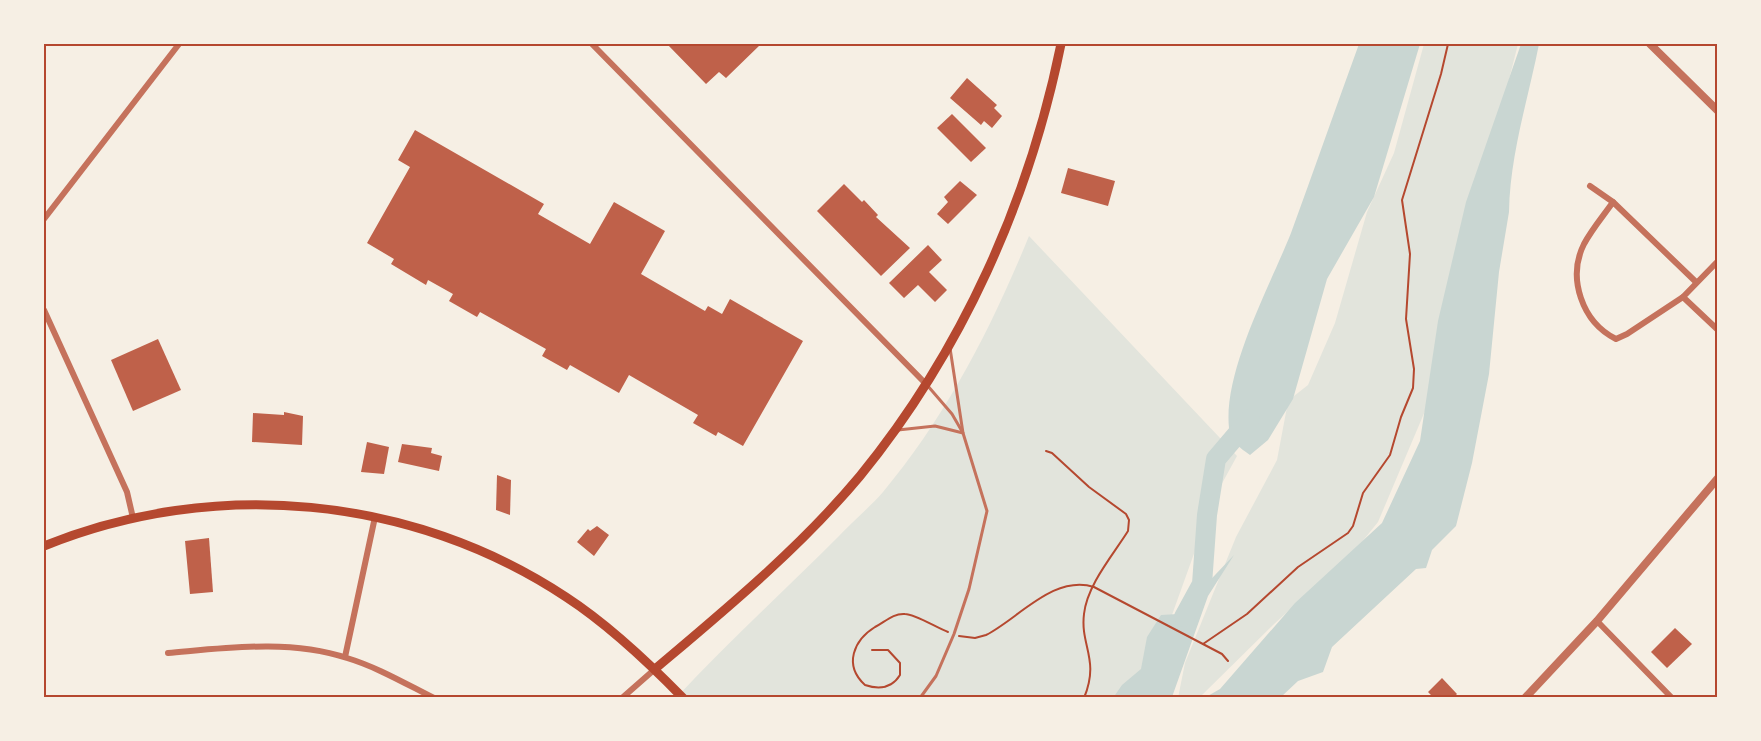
<svg xmlns="http://www.w3.org/2000/svg" width="1761" height="741" font-family="Barlow,sans-serif">
<style>
.green{fill:#e2e4dc}
.water{fill:#c9d6d2}
.lines{fill:none;stroke-linecap:round;stroke-linejoin:round}
.river{stroke:#c9d6d2;stroke-width:20}
.building{fill:#bf614a}
.path{stroke:#b5482f;stroke-width:2}
.service{stroke:#c5725c;stroke-width:3}
.minor{stroke:#c5725c;stroke-width:6}
.tertiary{stroke:#c5725c;stroke-width:8}
.primary{stroke:#b5482f;stroke-width:9}
.neatline{fill:none;stroke:#b5482f;stroke-width:2}
</style>
<rect width="100%" height="100%" fill="#f6efe4"/>
<g class="green">
<path d="M 1424,44 L 1518,44 L 1425,411 L 1378,522 L 1357,548 L 1273,625 L 1200,697 L 1178,698 L 1185,663 L 1236,537 L 1277,460 L 1287,407 L 1294,396 L 1308,385 L 1335,323 L 1367,212 L 1394,153 Z"/>
<path d="M 1029,236 L 1237,456 L 1214,498 L 1145,690 L 1138,697 L 676,698 C 728,642 784,591 838,537 C 852,522 869,508 883,492 C 946,417 992,327 1029,236 Z"/>
</g>
<g class="water">
<path d="M 1359,44 L 1420,44 L 1374,197 L 1327,279 L 1293,399 L 1268,440 L 1250,455 C 1240,448 1230,441 1229,428 C 1223,371 1270,286 1291,233 C 1314,170 1336,107 1359,44 Z"/>
<path d="M 1521,44 L 1539,44 C 1528,100 1510,154 1509,212 L 1499,272 L 1489,374 L 1472,463 L 1456,526 L 1432,550 L 1426,568 L 1416,569 L 1332,647 L 1323,672 L 1298,681 L 1281,697 L 1206,697 L 1220,689 L 1295,603 L 1382,523 L 1420,441 L 1438,321 L 1466,202 Z"/>
<path d="M 1234,555 L 1208,596 L 1172,697 L 1113,698 L 1122,685 L 1141,669 L 1147,637 L 1161,615 L 1178,614 Z"/>
</g>
<g class="lines">
<path class="river" d="M 1184,617 L 1202,584 L 1207,515 L 1216,459 L 1250,419"/>
</g>
<g class="building">
<path d="M 667,44 L 761,44 L 726,78 L 719,72 L 706,84 Z"/>
<path d="M 967,78 L 997,105 L 994,108 L 1002,116 L 992,128 L 984,121 L 981,125 L 950,98 Z"/>
<path d="M 952,114 L 986,148 L 971,162 L 937,128 Z"/>
<path d="M 415,130 L 544,204 L 538,214 L 590,244 L 614,202 L 665,231 L 641,274 L 705,311 L 708,306 L 722,314 L 730,299 L 803,341 L 743,446 L 718,432 L 716,436 L 693,423 L 698,415 L 629,375 L 619,393 L 570,365 L 567,370 L 542,356 L 546,349 L 480,312 L 477,317 L 449,301 L 453,294 L 428,280 L 426,285 L 391,264 L 394,259 L 367,243 L 410,167 L 398,160 Z"/>
<path d="M 1068,168 L 1115,181 L 1108,206 L 1061,193 Z"/>
<path d="M 960,181 L 977,195 L 948,224 L 937,214 L 948,202 L 944,197 Z"/>
<path d="M 844,184 L 862,202 L 864,200 L 878,215 L 876,217 L 910,248 L 881,276 L 817,211 Z"/>
<path d="M 928,245 L 942,260 L 929,272 L 947,290 L 935,302 L 918,285 L 904,298 L 889,283 Z"/>
<path d="M 158,339 L 181,390 L 133,411 L 111,360 Z"/>
<path d="M 284,412 L 303,416 L 302,445 L 252,442 L 253,413 L 284,415 Z"/>
<path d="M 367,442 L 389,447 L 384,474 L 361,472 Z"/>
<path d="M 402,444 L 432,448 L 431,453 L 442,456 L 439,471 L 398,462 Z"/>
<path d="M 497,475 L 511,480 L 510,515 L 496,510 Z"/>
<path d="M 597,526 L 609,535 L 594,556 L 577,542 L 588,529 L 590,531 Z"/>
<path d="M 209,538 L 213,592 L 190,594 L 185,541 Z"/>
<path d="M 1675,628 L 1692,644 L 1667,668 L 1651,652 Z"/>
<path d="M 1442,678 L 1457,694 L 1453,698 L 1429,698 L 1431,695 L 1428,692 Z"/>
</g>
<g class="lines">
<g class="path">
<path d="M 1046,451 L 1052,453 L 1089,487 L 1126,514 L 1129,520 L 1128,531 C 1113,555 1087,585 1084,614 C 1080,646 1100,659 1084,698"/>
<path d="M 959,636 L 975,638 L 986,635 C 1018,619 1054,574 1094,587 L 1222,654 L 1228,661"/>
<path d="M 1203,644 L 1247,614 L 1298,567 L 1348,533 L 1353,526 L 1363,493 L 1390,455 L 1401,417 L 1413,388 L 1414,369 L 1406,319 L 1410,254 L 1402,200 L 1441,74 L 1448,44"/>
<path d="M 872,650 L 888,650 L 900,663 L 900,675 C 892,688 880,690 865,685 C 843,665 854,640 875,627 C 885,622 893,613 905,614 C 915,614 937,628 948,632"/>
</g>
<g class="service">
<path d="M 898,430 L 935,426 L 963,433 L 950,348"/>
<path d="M 920,698 L 936,676 L 954,634 L 969,589 L 987,511 L 963,433 L 952,414 L 927,385"/>
</g>
<g class="minor">
<path d="M 592,44 L 926,384"/>
<path d="M 1590,186 L 1613,202"/>
<path d="M 44,219 L 179,44"/>
<path d="M 1718,261 L 1683,297 L 1718,330"/>
<path d="M 1683,297 L 1627,334 L 1616,339 C 1582,322 1567,278 1584,244 C 1592,229 1604,215 1613,202 L 1696,282"/>
<path d="M 44,310 L 127,492 L 133,518"/>
<path d="M 1597,621 L 1672,698"/>
<path d="M 168,653 C 226,648 290,639 347,658 C 377,667 406,684 434,698"/>
<path d="M 345,657 L 375,517"/>
<path d="M 622,698 L 655,669"/>
</g>
<g class="tertiary">
<path d="M 1650,44 L 1718,111"/>
<path d="M 1525,698 L 1597,621 L 1718,478"/>
</g>
<g class="primary">
<path d="M 44,546 C 214,477 412,495 566,597 C 609,625 647,661 683,698"/>
<path d="M 655,669 C 726,609 800,548 860,476 C 962,351 1029,201 1061,44"/>
</g>
</g>
<rect width="1761" height="741" fill="none" stroke="#f6efe4" stroke-width="90"/>
<rect x="45" y="45" width="1671" height="651" class="neatline"/>
</svg>
